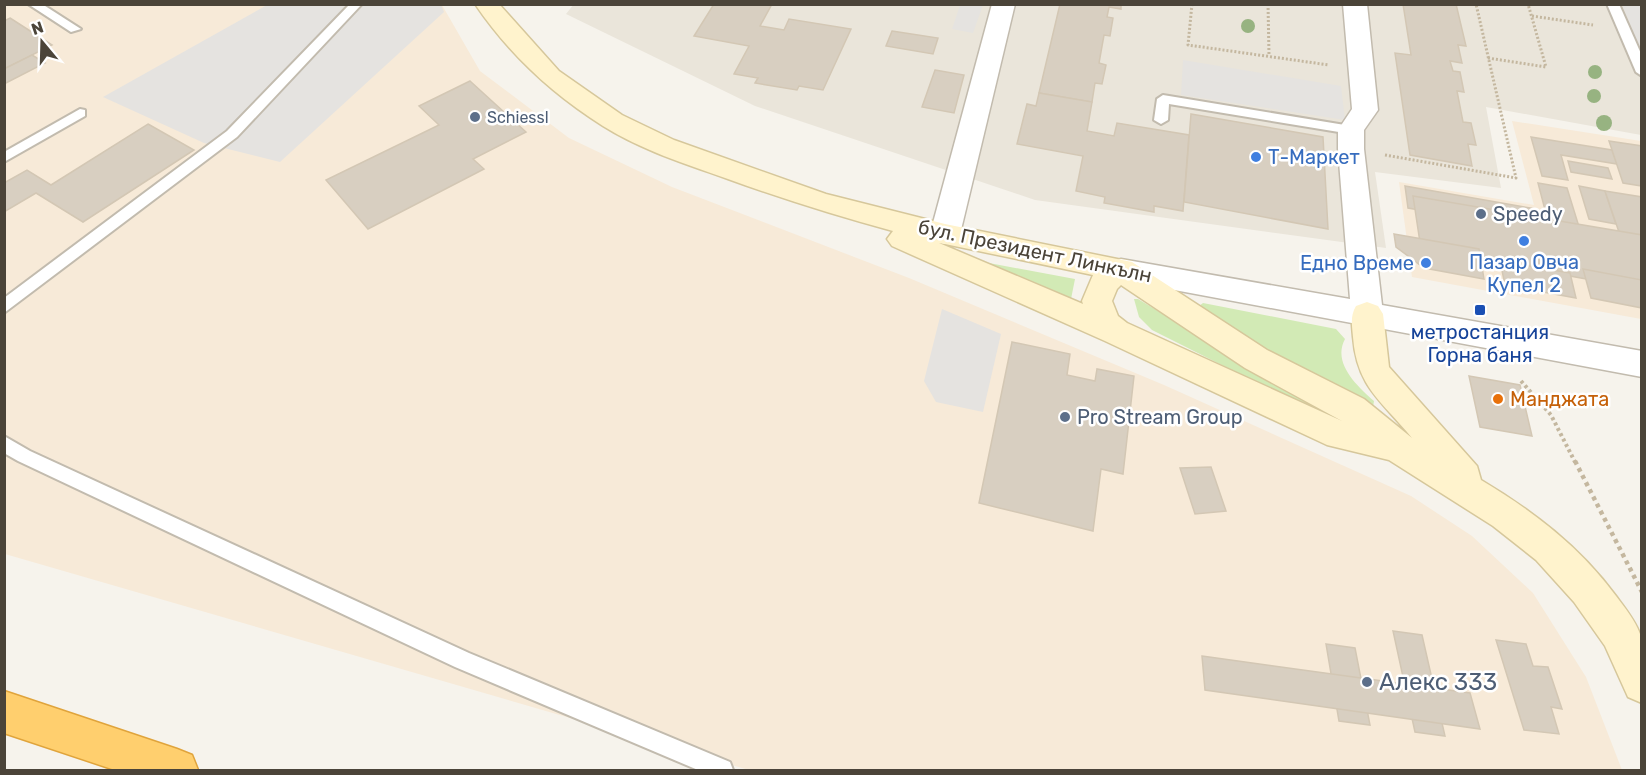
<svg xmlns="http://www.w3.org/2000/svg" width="1646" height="775" font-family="Rubik,sans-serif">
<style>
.residential{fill:#eae5da}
.commercial{fill:#f7ead8}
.green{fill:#d2eab5}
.parking{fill:#e5e3e0}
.building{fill:#d8cfc1;stroke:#d3c7b4;stroke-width:1.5}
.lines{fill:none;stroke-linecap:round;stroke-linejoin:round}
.lane-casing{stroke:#c2bbae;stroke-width:4}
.street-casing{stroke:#c2bbae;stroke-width:3}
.secondary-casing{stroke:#d6c79b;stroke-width:3}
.highway-casing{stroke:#e0a43c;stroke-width:3}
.path-far2{stroke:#c4b79f;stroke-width:3;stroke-dasharray:2 2;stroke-linecap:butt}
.path-far1{stroke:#c4b79f;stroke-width:4;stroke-dasharray:3 3;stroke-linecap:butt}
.path{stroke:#c4b79f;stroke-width:4.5;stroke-dasharray:4 4;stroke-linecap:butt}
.lane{fill:#fff;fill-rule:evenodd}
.street{fill:#fff;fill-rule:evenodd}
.secondary{fill:#fff3cd;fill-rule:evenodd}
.highway{fill:#ffcf6e;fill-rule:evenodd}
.tree{fill:#97b381}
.service-dot{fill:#5c6f8a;stroke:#fff;stroke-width:2}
.shop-dot{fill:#3f7fe0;stroke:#fff;stroke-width:2}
.transit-dot{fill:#1a4fb4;stroke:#fff;stroke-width:2}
.food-dot{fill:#e8710a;stroke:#fff;stroke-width:2}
.labels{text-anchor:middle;stroke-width:5;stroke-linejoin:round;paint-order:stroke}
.far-service-label{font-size:16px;fill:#4e5e75;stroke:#fff;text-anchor:start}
.shop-label{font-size:20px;fill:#366cbe;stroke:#fff;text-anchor:start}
.service-label{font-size:20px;fill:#4e5e75;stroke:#fff;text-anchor:start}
.street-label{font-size:20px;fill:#4b4439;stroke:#fff}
.transit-label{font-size:20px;fill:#164399;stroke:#fff}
.food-label{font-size:20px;fill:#c56008;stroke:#fff;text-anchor:start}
.near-service-label{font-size:24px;fill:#4e5e75;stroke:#fff;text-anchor:start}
</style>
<rect width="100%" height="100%" fill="#f6f3ec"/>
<path class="residential" d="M 574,4 L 1641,5 L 1641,135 L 1486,107 L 1501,188 L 1375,172 L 1386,248 L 1035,200 L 755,106 L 566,14 Z"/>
<g class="commercial">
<path d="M 4,5 L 442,5 L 480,71 L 569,138 L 672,187 L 909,278 L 1164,385 L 1411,496 L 1472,536 L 1533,593 L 1586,677 L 1622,770 L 749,770 L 5,554 Z"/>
<path d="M 1512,121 L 1641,141 L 1641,319 L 1412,277 L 1399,182 L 1534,205 Z"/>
</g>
<g class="green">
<path d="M 973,260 L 1075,279 L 1071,299 L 1069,300 Z"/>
<path d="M 1134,299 L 1138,299 L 1331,415 L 1325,417 L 1152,330 L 1139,317 Z"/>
<path d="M 1203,303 L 1336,329 L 1345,339 C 1332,363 1357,386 1374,401 L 1373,407 L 1284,360 L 1205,313 L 1199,306 Z"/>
</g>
<g class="parking">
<path d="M 441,4 L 444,12 L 280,162 L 204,143 L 103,97 L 267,5 Z"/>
<path d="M 960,5 L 983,5 L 973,33 L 952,29 Z"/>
<path d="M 1622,5 L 1641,5 L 1641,50 Z"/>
<path d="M 1183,60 L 1341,86 L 1345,120 L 1181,95 Z"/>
<path d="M 942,309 L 1001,334 L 983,412 L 936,402 L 924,381 Z"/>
</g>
<g class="building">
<path d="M 714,4 L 772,4 L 760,26 L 784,30 L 789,19 L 851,29 L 823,90 L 799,86 L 797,90 L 755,83 L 758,78 L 734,74 L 749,46 L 694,36 Z"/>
<path d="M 1060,4 L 1121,4 L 1121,9 L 1109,7 L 1107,17 L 1113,18 L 1110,36 L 1104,35 L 1099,63 L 1106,65 L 1102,84 L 1095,83 L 1092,102 L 1039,93 Z"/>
<path d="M 1403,4 L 1456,4 L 1466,46 L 1458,45 L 1462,63 L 1450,61 L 1453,71 L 1460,72 L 1464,92 L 1457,91 L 1463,122 L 1471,123 L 1476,145 L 1468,144 L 1472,166 L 1410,155 L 1395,53 L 1411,55 Z"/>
<path d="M 10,18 L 52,45 L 4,69 L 4,21 Z"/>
<path d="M 892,31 L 938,38 L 933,54 L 886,46 Z"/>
<path d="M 32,55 L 45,63 L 4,84 L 4,69 Z"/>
<path d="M 935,70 L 964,75 L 954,113 L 922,107 Z"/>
<path d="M 470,81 L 526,132 L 473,159 L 484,169 L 368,229 L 326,180 L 439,125 L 419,106 Z"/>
<path d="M 1039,93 L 1092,102 L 1087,131 L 1114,136 L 1117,123 L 1189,135 L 1183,211 L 1154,206 L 1154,212 L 1104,203 L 1105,197 L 1076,191 L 1083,156 L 1017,144 L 1027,104 L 1036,106 Z"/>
<path d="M 1191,114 L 1323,137 L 1328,229 L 1184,202 Z"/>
<path d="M 148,124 L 194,150 L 83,222 L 36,193 L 4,212 L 4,183 L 27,170 L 51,185 Z"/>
<path d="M 1531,137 L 1612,150 L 1617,164 L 1561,155 L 1568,180 L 1542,176 Z"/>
<path d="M 1609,141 L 1642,146 L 1642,186 L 1623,183 Z"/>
<path d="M 1568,161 L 1608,168 L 1612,179 L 1571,172 Z"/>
<path d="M 1538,183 L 1567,188 L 1580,230 L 1549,225 Z"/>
<path d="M 1405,186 L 1536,209 L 1542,231 L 1408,208 Z"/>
<path d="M 1579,186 L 1605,191 L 1616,224 L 1589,219 Z"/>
<path d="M 1605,191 L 1642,197 L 1642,239 L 1620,235 Z"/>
<path d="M 1413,196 L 1642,235 L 1642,289 L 1421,249 Z"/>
<path d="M 1394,234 L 1479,249 L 1484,279 L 1424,268 L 1396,247 Z"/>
<path d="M 1500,261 L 1570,273 L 1576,298 L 1505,285 Z"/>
<path d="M 1583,269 L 1642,280 L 1642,308 L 1591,298 Z"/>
<path d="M 1012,342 L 1070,354 L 1067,375 L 1095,381 L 1097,369 L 1134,376 L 1123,474 L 1101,469 L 1093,531 L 979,503 Z"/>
<path d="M 1469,376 L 1520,385 L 1532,436 L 1480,427 Z"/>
<path d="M 1211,467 L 1226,511 L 1195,514 L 1180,468 Z"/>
<path d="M 1393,631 L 1422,635 L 1445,736 L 1415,732 Z"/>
<path d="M 1496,640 L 1526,644 L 1533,666 L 1548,667 L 1562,709 L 1551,707 L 1559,734 L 1524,730 Z"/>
<path d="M 1326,644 L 1355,648 L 1370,725 L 1339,721 Z"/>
<path d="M 1202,656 L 1470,693 L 1480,729 L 1205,690 Z"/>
</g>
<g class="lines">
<g class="lane-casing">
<g id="lane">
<path d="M 28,4 L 42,4 L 81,29 L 71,32 Z"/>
<path d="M 350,4 L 362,4 L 237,137 L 4,313 L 4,298 L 227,131 Z"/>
<path d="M 1607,4 L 1619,4 L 1642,56 L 1642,76 L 1636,72 Z"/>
<path d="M 1163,95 L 1351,126 L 1358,130 L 1351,134 L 1169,104 L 1168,120 L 1161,124 L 1154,120 L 1157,99 Z"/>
<path d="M 80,109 L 85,110 L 85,116 L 4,162 L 4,152 Z"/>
<path d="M 4,436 L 30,451 L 469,653 L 730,762 L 733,770 L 698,770 L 455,667 L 18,461 L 4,453 Z"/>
</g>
</g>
<g class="street-casing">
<g id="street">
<path d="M 992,4 L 1015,4 L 960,234 L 955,241 L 945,244 L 935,241 L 930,234 Z"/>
<path d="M 1343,4 L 1367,4 L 1378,110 L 1364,130 L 1364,149 L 1382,305 L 1642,351 L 1642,377 L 1110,278 L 1106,270 L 1110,262 L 1121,259 L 1350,299 L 1338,149 L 1338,130 L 1352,109 Z"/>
</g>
</g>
<g class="secondary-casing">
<path id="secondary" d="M 475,4 L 499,4 L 559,71 L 622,115 L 674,140 L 826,194 L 945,224 L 1132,262 L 1267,350 L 1364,399 L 1412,438 C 1382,401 1357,388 1353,337 C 1352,325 1350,316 1356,306 L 1367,302 L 1378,306 L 1383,314 L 1389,367 L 1477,466 L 1481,480 C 1533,511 1580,547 1616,596 C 1625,608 1635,620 1640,634 C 1646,650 1642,685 1642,703 L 1628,697 L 1605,646 L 1574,602 L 1536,560 L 1493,526 L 1389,460 L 1327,445 L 1105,341 L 892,246 L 887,239 L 893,231 C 837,216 783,199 728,179 C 686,164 641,150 603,126 C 552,94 509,54 475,4 ZM 939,243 L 945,244 L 1093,275 L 1082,301 L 1083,304 ZM 1121,285 L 1245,368 L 1342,421 L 1127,323 L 1118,316 L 1112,301 L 1117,289 Z"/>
</g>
<g class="highway-casing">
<path id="highway" d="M 4,691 L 177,749 L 192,755 L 198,770 L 115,770 L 4,733 Z"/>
</g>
<g class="path-far2">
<path d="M 1192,4 L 1188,45 L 1329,65"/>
<path d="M 1268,4 L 1269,55"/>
<path d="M 1532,16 L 1593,25"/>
<path d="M 1488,58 L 1546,67 L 1528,4"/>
<path d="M 1385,155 L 1516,178 L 1476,4"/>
</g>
<path class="path-far1" d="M 1521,381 L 1551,415 L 1575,462"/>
<path class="path" d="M 1575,461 L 1642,592"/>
<use href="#lane" class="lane"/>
<use href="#street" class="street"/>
<use href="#secondary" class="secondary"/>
<use href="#highway" class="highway"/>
</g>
<g class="tree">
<circle cx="1248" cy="26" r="7"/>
<circle cx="1595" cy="72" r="7"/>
<circle cx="1594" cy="96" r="7"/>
<circle cx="1604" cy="123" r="8"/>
</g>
<g class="service-dot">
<circle cx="475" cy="117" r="6"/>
<circle cx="1481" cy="214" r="6"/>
<circle cx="1065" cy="417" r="6"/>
<circle cx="1367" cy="682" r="6"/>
</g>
<g class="shop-dot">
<circle cx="1256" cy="157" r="6"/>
<circle cx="1524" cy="241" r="6"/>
<circle cx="1426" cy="263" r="6"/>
</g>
<rect class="transit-dot" x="1474" y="304" width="12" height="12" rx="3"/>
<circle class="food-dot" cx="1498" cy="399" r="6"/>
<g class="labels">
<g class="far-service-label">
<text x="487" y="123">Schiessl</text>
</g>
<g class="shop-label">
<text x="1268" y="164">Т-Маркет</text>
<text x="1524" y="269" text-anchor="middle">Пазар Овча<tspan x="1524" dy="23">Купел 2</tspan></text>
<text x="1414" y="270" text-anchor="end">Едно Време</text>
</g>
<g class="service-label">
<text x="1493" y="221">Speedy</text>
<text x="1077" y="424">Pro Stream Group</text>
</g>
<g class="street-label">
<text transform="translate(1035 251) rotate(12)" y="7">бул. Президент Линкълн</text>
</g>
<g class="transit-label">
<text x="1480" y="339">метростанция<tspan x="1480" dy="23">Горна баня</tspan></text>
</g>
<g class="food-label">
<text x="1510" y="406">Манджата</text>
</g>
<g class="near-service-label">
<text x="1379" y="690">Алекс 333</text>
</g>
</g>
<rect width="1646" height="775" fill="none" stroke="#4b4439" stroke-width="12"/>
<g transform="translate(42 42) rotate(341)" stroke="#ffffff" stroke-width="4.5" paint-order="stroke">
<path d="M0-4.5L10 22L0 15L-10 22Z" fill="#4b4439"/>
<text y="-9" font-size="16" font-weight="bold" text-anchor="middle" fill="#4b4439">N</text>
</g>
</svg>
